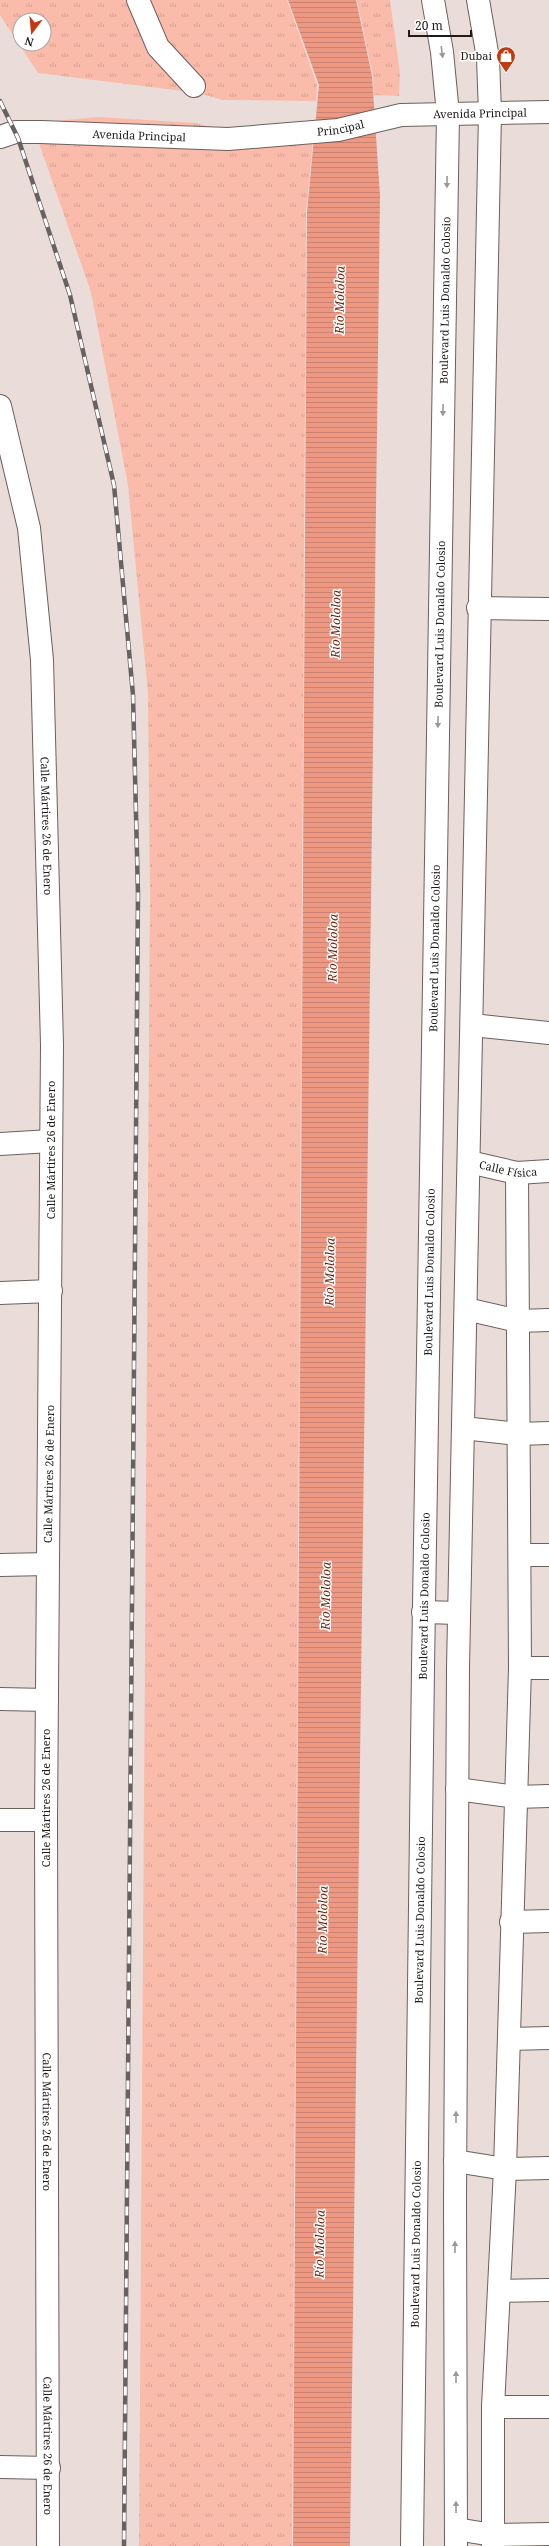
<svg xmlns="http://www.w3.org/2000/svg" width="549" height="2546" font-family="'Noto Serif',serif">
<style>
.grass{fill:url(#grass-tufts);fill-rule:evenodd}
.water{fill:url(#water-rules)}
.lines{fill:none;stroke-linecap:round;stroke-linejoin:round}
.minor-casing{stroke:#6c605d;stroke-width:24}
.tertiary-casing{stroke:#6c605d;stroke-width:24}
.primary-casing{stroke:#6c605d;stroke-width:24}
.minor{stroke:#fff;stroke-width:22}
.tertiary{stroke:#fff;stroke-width:22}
.primary{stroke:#fff;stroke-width:22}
.rail-casing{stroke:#69615f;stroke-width:4.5}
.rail{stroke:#fff;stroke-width:3;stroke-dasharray:9;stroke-linecap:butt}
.oneway{fill:#9b9898}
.labels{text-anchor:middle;stroke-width:3;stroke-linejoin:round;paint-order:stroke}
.poi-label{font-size:11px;fill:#201b1a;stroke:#fff;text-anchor:end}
.street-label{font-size:11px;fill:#201b1a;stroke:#fff}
.water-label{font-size:12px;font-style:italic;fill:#681e09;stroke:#fff}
</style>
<defs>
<pattern id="grass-tufts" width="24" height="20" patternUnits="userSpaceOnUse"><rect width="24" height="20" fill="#fabbaa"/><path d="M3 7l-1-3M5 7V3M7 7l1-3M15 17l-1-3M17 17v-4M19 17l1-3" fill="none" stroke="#d6a092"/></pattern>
<pattern id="water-rules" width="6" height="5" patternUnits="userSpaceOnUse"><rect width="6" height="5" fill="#ed9882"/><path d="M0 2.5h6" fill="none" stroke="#cb8270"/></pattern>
</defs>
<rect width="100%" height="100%" fill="#eaddd9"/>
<g class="grass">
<path d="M 0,0 L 287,0 L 317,85 L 316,101 L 222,100 L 199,93 L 38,73 L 0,15 ZM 20,20 L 44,20 L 44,44 L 20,44 Z"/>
<path d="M 357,0 L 390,0 L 400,73 L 399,96 L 374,95 L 373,76 Z"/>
<path d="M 98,117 L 196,123 L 214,128 L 314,129 L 306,212 L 292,2546 L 139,2546 L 150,895 L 148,693 L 128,485 L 91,292 L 32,123 Z"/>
</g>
<path class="water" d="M 288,0 L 356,0 L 372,76 L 380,196 L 350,2546 L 293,2546 L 307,212 L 319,85 Z"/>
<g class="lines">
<g class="minor-casing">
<g id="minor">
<path d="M 478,608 L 549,609"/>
<path d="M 472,1025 L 549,1033"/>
<path d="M 0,1144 L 51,1141"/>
<path id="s1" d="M 469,1162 L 517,1173 L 549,1171"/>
<path d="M 0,1293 L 51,1291"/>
<path d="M 466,1309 L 518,1321 L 549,1320"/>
<path d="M 463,1428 L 518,1434 L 549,1433"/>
<path d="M 521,1555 L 549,1555"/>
<path d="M 0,1565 L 48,1564"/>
<path d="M 520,1668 L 549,1668"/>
<path d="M 0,1699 L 47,1700"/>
<path d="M 457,1789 L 516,1797 L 549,1796"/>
<path d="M 0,1820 L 46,1820"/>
<path d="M 511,1922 L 549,1921"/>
<path d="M 509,2039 L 549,2038"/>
<path d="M 455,2161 L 505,2169 L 549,2168"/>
<path d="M 500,2291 L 549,2290"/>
<path d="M 493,2407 L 549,2407"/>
<path d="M 0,2467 L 49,2468"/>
<path d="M 456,2529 L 493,2535 L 549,2534"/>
<path d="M 493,2546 L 493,2407 L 505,2169 L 520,1668 L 517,1173"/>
</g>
</g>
<g class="tertiary-casing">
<g id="tertiary">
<path d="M 138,0 L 158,47 L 194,86"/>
<path id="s2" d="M 0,137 L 15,132 L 41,132 L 228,139 L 338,130 L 401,115 L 549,112"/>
<path id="s3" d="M 0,406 L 29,528 L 42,660 L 52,1045 L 46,1820 L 48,2546"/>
</g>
</g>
<g class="primary-casing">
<g id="primary">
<path d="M 423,1612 L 459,1613"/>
<path id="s4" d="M 412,2546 L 423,1668 L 448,114 L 442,52 L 433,0"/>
<path d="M 456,2546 L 455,2201 L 458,1668 L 490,113 L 488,58 L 478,0"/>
</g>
</g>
<use href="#minor" class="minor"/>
<use href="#tertiary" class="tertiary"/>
<use href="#primary" class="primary"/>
<g class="rail-casing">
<path id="rail" d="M 0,101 L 18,138 L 70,295 L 114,485 L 133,695 L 138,894 L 124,2546"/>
</g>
<use href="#rail" class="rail"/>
</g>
<defs><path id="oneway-solid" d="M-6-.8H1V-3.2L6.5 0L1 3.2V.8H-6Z"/></defs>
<g class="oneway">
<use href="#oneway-solid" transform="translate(442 52) rotate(82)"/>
<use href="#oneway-solid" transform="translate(447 182) rotate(91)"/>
<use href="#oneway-solid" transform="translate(443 410) rotate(91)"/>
<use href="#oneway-solid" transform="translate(438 722) rotate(91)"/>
<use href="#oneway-solid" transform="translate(456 2117) rotate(-90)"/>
<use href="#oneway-solid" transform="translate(455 2247) rotate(-90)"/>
<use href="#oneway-solid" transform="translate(456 2377) rotate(-90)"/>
<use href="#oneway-solid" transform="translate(456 2507) rotate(-90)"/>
</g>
<defs>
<g id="shop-pin" transform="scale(1)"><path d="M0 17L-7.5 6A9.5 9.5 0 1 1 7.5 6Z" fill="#c23a0f" stroke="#fff"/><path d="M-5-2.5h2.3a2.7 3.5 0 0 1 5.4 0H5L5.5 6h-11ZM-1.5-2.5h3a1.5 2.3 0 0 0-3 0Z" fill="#fff"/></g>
</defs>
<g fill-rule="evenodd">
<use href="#shop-pin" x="506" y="56"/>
</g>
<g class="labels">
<g class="poi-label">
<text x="492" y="60">Dubai</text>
</g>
<g class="street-label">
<text dy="4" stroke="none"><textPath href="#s2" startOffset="483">Avenida Principal</textPath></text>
<text dy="4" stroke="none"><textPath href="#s2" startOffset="342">Principal</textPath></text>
<text dy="4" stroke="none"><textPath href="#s2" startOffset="140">Avenida Principal</textPath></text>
<text dy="4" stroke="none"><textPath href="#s4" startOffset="2246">Boulevard Luis Donaldo Colosio</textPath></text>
<text dy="4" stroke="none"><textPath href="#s4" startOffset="1922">Boulevard Luis Donaldo Colosio</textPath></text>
<text dy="4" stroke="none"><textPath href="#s3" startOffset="424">Calle Mártires 26 de Enero</textPath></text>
<text dy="4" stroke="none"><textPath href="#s4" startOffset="1598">Boulevard Luis Donaldo Colosio</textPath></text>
<text transform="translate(51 1150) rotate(-90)" y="4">Calle Mártires 26 de Enero</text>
<text dy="4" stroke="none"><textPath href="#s1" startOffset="40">Calle Física</textPath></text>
<text dy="4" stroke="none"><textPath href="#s4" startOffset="1274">Boulevard Luis Donaldo Colosio</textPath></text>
<text transform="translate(49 1474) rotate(-89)" y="4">Calle Mártires 26 de Enero</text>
<text dy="4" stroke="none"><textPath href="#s4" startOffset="950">Boulevard Luis Donaldo Colosio</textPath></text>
<text transform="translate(46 1798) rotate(-90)" y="4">Calle Mártires 26 de Enero</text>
<text dy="4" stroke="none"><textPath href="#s4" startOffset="626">Boulevard Luis Donaldo Colosio</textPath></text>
<text dy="4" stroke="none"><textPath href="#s3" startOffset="1720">Calle Mártires 26 de Enero</textPath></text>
<text dy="4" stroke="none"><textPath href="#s4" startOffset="302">Boulevard Luis Donaldo Colosio</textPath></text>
<text dy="4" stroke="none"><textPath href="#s3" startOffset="2044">Calle Mártires 26 de Enero</textPath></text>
</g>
<g class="water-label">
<text transform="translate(340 300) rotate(-89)" y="4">Río Mololoa</text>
<text transform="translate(336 624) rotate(-89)" y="4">Río Mololoa</text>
<text transform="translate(333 948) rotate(-89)" y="4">Río Mololoa</text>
<text transform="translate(330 1272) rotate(-89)" y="4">Río Mololoa</text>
<text transform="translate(326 1596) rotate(-89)" y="4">Río Mololoa</text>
<text transform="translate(323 1920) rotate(-89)" y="4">Río Mololoa</text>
<text transform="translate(320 2244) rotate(-89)" y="4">Río Mololoa</text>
</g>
</g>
<g transform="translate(32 32) rotate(196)"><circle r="19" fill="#ffffff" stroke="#a6a4a3"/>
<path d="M0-3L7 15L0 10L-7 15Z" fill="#c23a0f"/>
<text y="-6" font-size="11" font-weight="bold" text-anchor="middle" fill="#201b1a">N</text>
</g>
<path d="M409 30v6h62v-6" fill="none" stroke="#201b1a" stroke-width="2"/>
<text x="415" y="30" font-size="12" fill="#201b1a" stroke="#ffffff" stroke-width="3" paint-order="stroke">20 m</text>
</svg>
